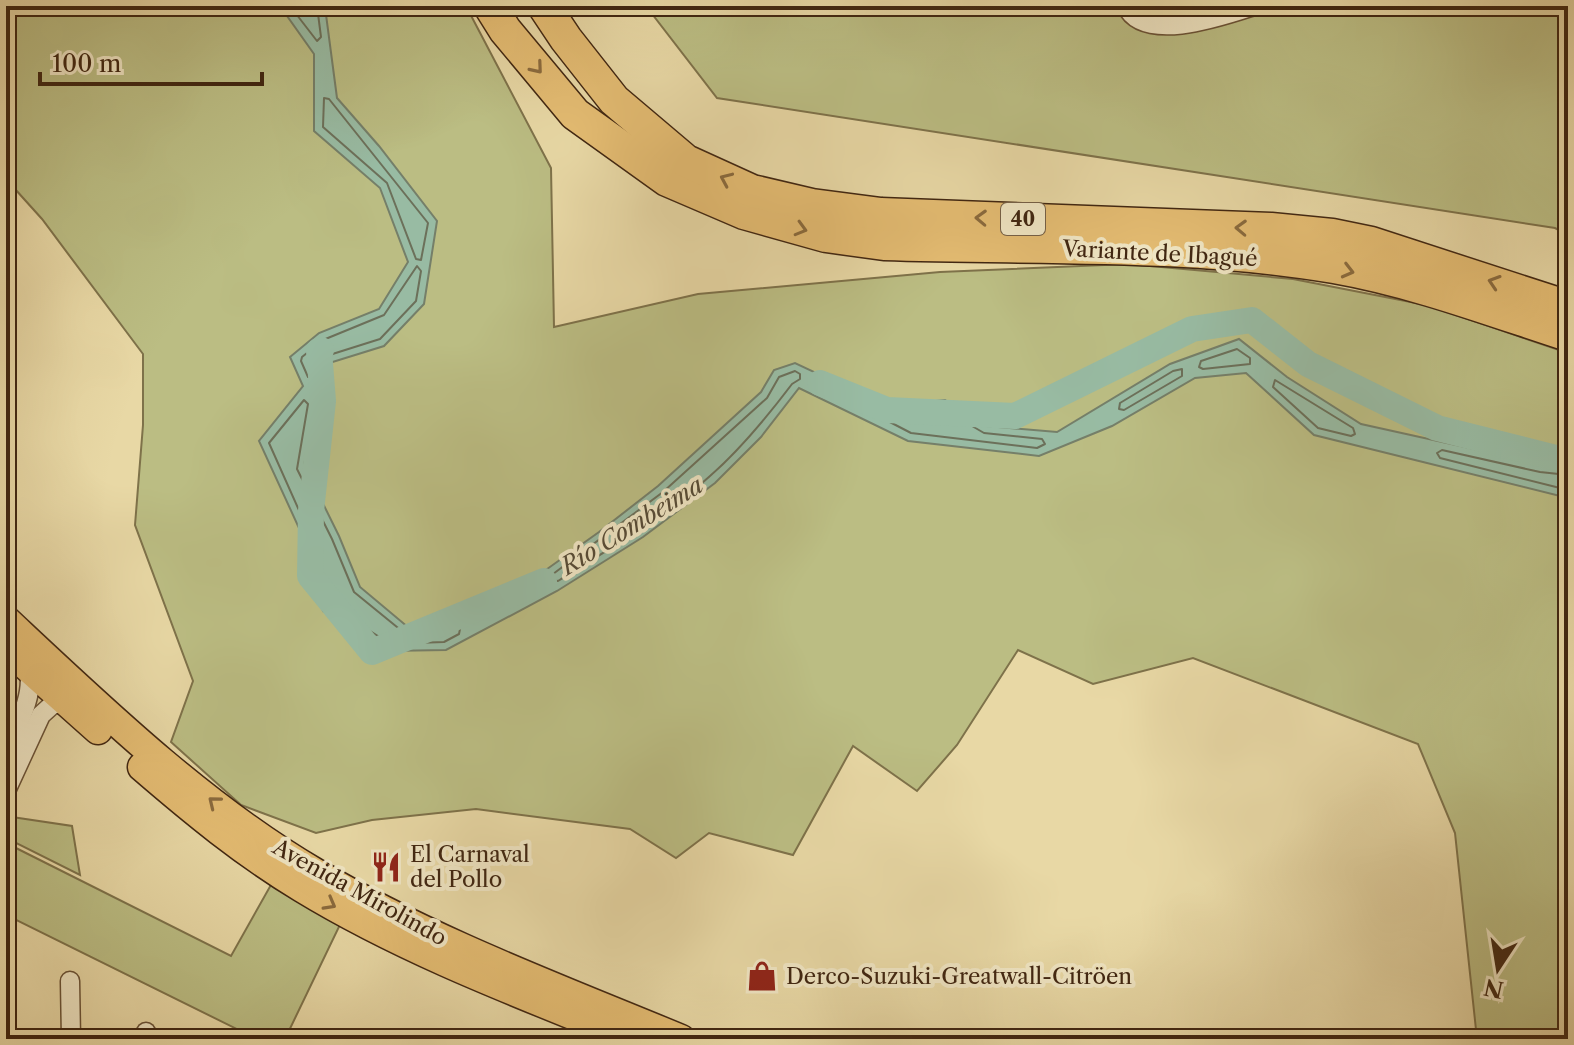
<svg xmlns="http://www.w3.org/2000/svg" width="1574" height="1045" font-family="'Libre Caslon Text',serif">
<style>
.green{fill:#bbbd83;stroke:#7e724a;stroke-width:2}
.water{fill:#98bba3;stroke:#757f69;stroke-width:2}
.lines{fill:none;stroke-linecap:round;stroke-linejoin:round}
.shore{stroke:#6c705a;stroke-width:2}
.river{stroke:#98bba3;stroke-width:26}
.street-casing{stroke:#6a5236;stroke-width:21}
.primary-casing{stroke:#402611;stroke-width:31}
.highway-casing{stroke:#402611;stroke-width:35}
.street{stroke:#f0e6c4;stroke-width:18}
.primary{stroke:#e4bc72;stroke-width:28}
.highway{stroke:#e4bc72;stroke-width:32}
.oneway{stroke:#8a6a3d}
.labels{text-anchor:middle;stroke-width:8;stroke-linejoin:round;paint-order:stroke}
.shield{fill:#f0e6c4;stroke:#756047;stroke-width:2}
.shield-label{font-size:20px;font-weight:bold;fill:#402611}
.street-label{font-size:22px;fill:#402611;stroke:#f0e6c4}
.poi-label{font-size:22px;fill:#402611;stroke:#f0e6c4;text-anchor:start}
.water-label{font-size:24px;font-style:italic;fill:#564b36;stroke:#f0e6c4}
</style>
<rect width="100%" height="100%" fill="#e8d8a5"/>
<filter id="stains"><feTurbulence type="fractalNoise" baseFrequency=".0025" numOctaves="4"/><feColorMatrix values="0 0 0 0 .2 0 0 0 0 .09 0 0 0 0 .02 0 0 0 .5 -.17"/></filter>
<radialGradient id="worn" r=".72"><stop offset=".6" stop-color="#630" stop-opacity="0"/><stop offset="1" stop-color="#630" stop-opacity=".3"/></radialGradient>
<g class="green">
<path d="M 6,6 L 466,6 L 551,168 L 554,327 L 698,294 L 940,272 L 1128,264 L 1293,279 L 1426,305 L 1568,353 L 1568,1039 L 1477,1039 L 1455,833 L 1418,744 L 1193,658 L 1093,684 L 1018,650 L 957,745 L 917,791 L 853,746 L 793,855 L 709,833 L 676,858 L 630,829 L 476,809 L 372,820 L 316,833 L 241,805 L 171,742 L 193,681 L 135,525 L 143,425 L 143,354 L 42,219 L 6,179 Z"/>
<path d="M 646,6 L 1568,6 L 1568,235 L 1555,228 L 717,98 Z"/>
<path d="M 12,817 L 72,826 L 80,875 L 6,838 L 6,826 Z"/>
<path d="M 6,843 L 231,956 L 281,867 L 349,906 L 285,1039 L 257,1039 L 6,915 Z"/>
</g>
<path class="water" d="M 280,6 L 325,7 L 337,98 L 379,146 L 437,221 L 424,304 L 384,346 L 326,364 L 304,465 L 339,536 L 360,587 L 409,628 L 484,614 L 599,532 L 658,486 L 761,392 L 774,370 L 795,363 L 827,378 L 869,408 L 945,400 L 987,426 L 1057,432 L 1170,364 L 1239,339 L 1287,377 L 1361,424 L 1542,464 L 1568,467 L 1568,498 L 1314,435 L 1246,373 L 1195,378 L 1112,426 L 1039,456 L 908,441 L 799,388 L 761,437 L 715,483 L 643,537 L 557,591 L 446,650 L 387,651 L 323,611 L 299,528 L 259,441 L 303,386 L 290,357 L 319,333 L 379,309 L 408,262 L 380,188 L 314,131 L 314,54 Z"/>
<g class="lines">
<g class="shore">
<path d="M 290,6 L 317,41 L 321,37 L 317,6"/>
<path d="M 324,98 L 329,99 L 428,223 L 421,260 L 416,259 L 387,183 L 323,127 Z"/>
<path d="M 417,266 L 421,271 L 416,301 L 380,339 L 323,357 L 318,361 L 314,377 L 308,377 L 301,361 L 302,357 L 323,340 L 384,315 Z"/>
<path d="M 1237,349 L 1250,358 L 1250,364 L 1203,369 L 1199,367 L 1201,361 Z"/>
<path d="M 1182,369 L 1182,376 L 1124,410 L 1119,409 L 1120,403 L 1173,371 Z"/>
<path d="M 795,371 L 800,374 L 800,379 L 792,384 C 767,417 741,449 710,476 C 665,517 610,548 558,581 L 553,580 L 553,574 L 663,492 L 767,398 L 779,377 Z"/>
<path d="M 1275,380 L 1353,428 L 1355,434 L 1351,436 L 1318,428 L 1273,387 Z"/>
<path d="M 304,400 L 308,404 L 297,469 L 332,539 L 354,592 L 408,636 L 407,643 L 389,643 L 329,605 L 306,526 L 269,443 Z"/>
<path d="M 943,409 L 984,433 L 1042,439 L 1045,444 L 1037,448 L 911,433 L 884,419 L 887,414 Z"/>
<path d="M 1568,475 L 1540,472 L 1442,450 L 1437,453 L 1440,458 L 1568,490"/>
<path d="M 456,627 L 460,629 L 459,634 L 444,642 L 415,643 L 411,640 L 414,635 Z"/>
</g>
<g class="river">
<path d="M 321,350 L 319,351 L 323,401 L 311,511 L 310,576 L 372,652 L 544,581"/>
<path d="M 820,383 L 887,410 L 1015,416 L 1192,329 L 1252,320 L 1308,364 L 1437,428 L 1568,461"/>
</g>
<g class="street-casing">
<g id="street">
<path d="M 1126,6 C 1144,44 1223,16 1254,6"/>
<path d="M 6,751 C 17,725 34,698 29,670"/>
<path d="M 6,791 L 41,715 L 52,705 L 65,702"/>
<path d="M 70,981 L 71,1039"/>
<path d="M 146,1039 L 146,1032"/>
</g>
</g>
<g class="primary-casing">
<g id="primary">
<path d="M 6,620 C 101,709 203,807 316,873 C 431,941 558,988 681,1039"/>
<path d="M 6,648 L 98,730"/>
<path d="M 142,767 C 193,811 244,853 302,888 C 399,947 507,989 612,1031"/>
</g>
</g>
<g class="highway-casing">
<g id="highway">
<path d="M 490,6 L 505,30 L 575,114 L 667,180 L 744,213 L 826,236 L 884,244 C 1034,249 1186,242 1334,267 C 1414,281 1491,310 1568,335"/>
<path d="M 544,6 L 566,39 L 614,100 L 686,161 L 752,191 L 812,205 L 881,214 L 1271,229 L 1332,235 L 1371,243 L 1568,307"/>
</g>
</g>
<use href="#street" class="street"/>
<use href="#primary" class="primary"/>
<use href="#highway" class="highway"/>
</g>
<defs><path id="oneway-chevron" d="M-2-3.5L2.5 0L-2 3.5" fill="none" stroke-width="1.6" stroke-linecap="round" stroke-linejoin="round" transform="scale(2)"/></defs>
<g class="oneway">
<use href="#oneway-chevron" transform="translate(537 68) rotate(50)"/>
<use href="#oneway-chevron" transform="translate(726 179) rotate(-156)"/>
<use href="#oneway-chevron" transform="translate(981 218) rotate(-178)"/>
<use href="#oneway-chevron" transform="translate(1241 228) rotate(-178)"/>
<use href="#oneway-chevron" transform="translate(801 229) rotate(16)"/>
<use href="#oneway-chevron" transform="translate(1348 271) rotate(14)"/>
<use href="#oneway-chevron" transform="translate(1494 282) rotate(-162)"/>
<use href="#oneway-chevron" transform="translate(214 802) rotate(-141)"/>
<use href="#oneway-chevron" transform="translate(330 904) rotate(29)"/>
</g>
<defs>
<g id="restaurant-bare" transform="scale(2.4)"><path d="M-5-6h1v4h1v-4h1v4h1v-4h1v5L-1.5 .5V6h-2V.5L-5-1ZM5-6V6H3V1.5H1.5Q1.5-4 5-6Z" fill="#8f2418" stroke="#f0e6c4" stroke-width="2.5" paint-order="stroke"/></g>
<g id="shop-bare" transform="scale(2.4)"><path d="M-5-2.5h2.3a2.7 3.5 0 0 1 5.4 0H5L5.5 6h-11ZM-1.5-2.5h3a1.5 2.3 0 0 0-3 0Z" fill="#8f2418" stroke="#f0e6c4" stroke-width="2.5" paint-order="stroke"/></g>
</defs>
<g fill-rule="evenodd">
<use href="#restaurant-bare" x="386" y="867"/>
<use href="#shop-bare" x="762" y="976"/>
</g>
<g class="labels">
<rect class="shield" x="1001" y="203" width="44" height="32" rx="6"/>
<g class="shield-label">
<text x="1023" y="226">40</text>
</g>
<g class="street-label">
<text transform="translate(1160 253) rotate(3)" y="8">Variante de Ibagué</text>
<text transform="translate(360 892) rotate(29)" y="8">Avenida Mirolindo</text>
</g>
<g class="poi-label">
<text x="410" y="862">El Carnaval<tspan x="410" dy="25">del Pollo</tspan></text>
<text x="786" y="984">Derco-Suzuki-Greatwall-Citröen</text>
</g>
<g class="water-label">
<text transform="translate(632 526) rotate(-32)" y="8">Río Combeima</text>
</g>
</g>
<rect width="1574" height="1045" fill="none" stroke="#e8d8a5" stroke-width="32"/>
<rect x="8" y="8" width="1558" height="1029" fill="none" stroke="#402611" stroke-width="4"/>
<rect x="16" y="16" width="1542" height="1013" fill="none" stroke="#402611" stroke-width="2"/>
<g transform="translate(1498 969) rotate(192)" stroke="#f0e6c4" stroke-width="6" paint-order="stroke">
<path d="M0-6L14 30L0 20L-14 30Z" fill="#402611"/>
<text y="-12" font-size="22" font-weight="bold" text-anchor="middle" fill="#402611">N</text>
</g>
<path d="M40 72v12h222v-12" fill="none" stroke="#402611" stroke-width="4"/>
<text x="52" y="72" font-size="24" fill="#402611" stroke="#f0e6c4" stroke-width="6" paint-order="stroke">100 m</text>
<rect width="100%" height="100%" filter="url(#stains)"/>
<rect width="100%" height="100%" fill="url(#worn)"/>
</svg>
